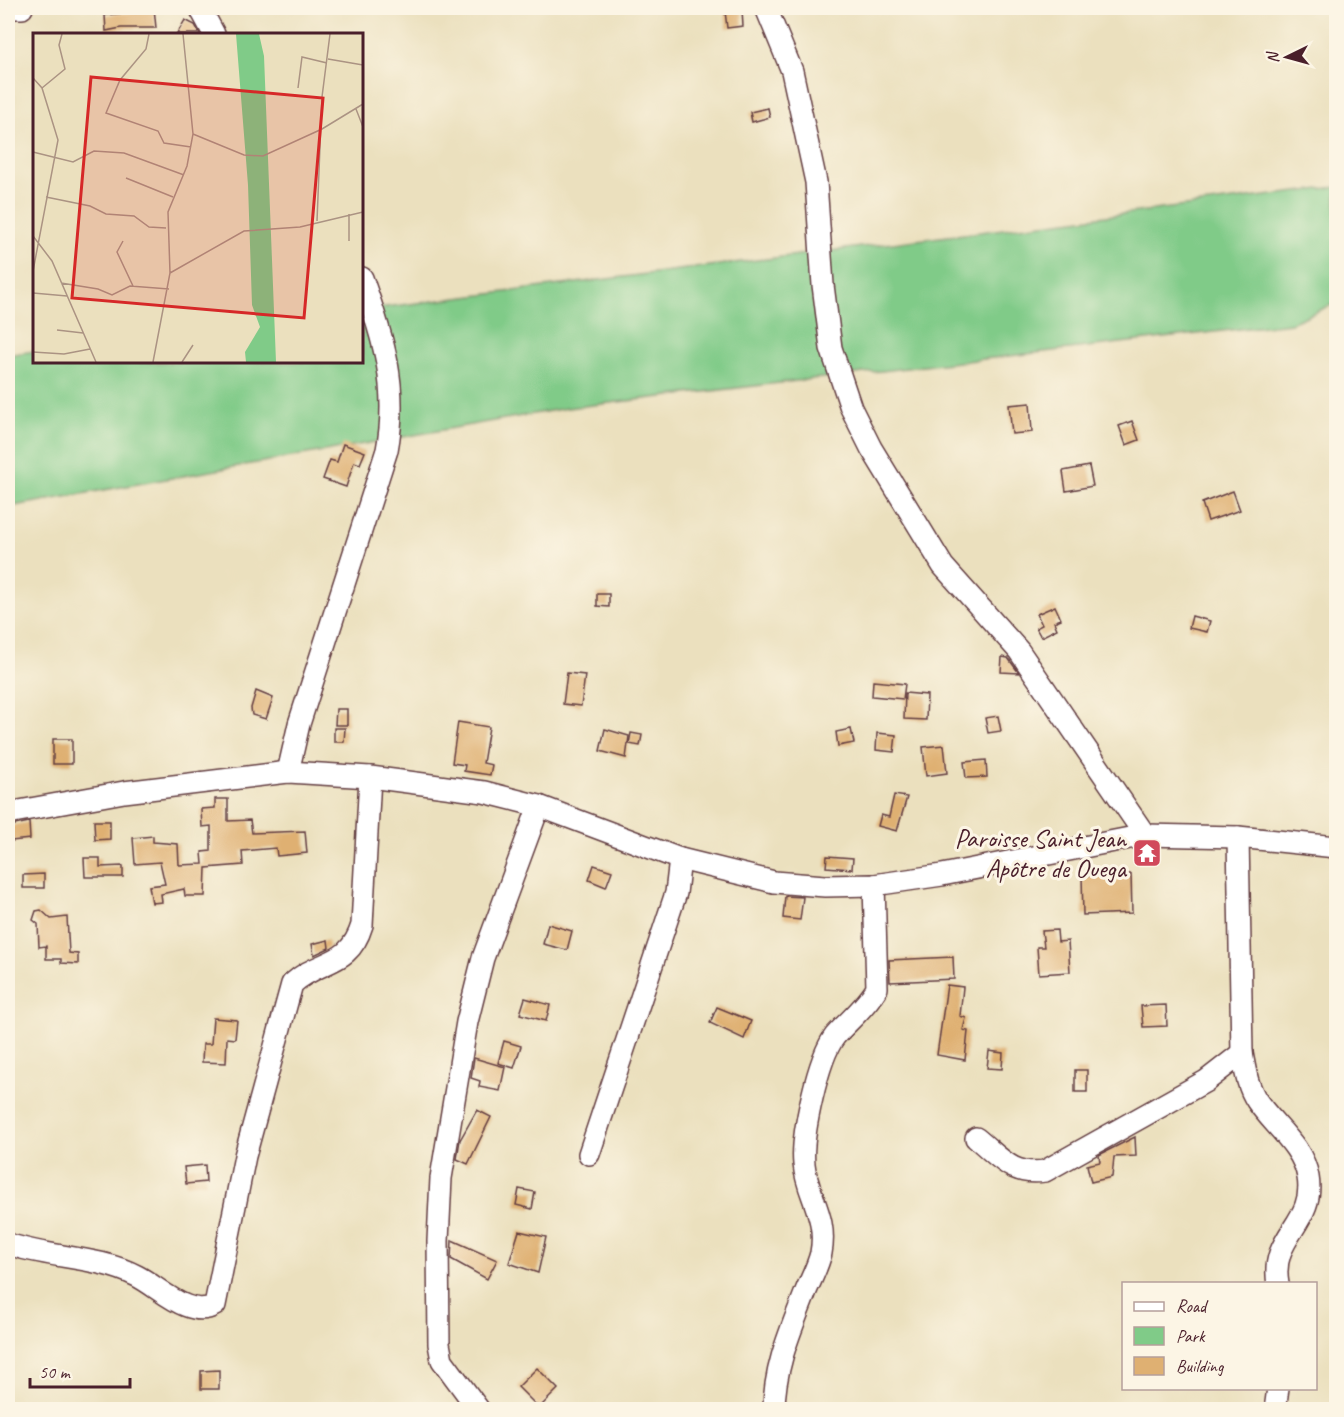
<svg xmlns="http://www.w3.org/2000/svg" width="1344" height="1417" font-family="Caveat,sans-serif">
<style>
.green{fill:#80cb88;stroke:#65755a;stroke-width:1.5}
.building{fill:#dfb072}
.lines{fill:none;stroke-linecap:round;stroke-linejoin:round}
.minor-casing{stroke:#623c41;stroke-width:24}
.minor{stroke:#fff;stroke-width:21}
.labels{text-anchor:middle;stroke-width:6;stroke-linejoin:round;paint-order:stroke}
.poi-label{font-size:26px;fill:#4a1f2b;stroke:#fcf5e5;text-anchor:end}
.inset-road{fill:none;stroke:#ab9383;stroke-width:1.5}
.view{fill:#d62828;fill-opacity:0.15;stroke:#d62828;stroke-width:3}
.inset-edge{fill:none;stroke:#4a1f2b;stroke-width:3}
</style>
<rect width="100%" height="100%" fill="#fcf5e5"/>
<filter id="ink" filterUnits="userSpaceOnUse"><feTurbulence type="fractalNoise" baseFrequency=".0167" numOctaves="2"/><feDisplacementMap in="SourceGraphic" scale="12" xChannelSelector="R" yChannelSelector="G"/><feConvolveMatrix kernelMatrix="1 2 1 2 8 2 1 2 1" color-interpolation-filters="sRGB"/></filter>
<filter id="wash" filterUnits="userSpaceOnUse"><feTurbulence type="fractalNoise" baseFrequency=".008" numOctaves="4" result="noise"/><feDisplacementMap in="SourceGraphic" scale="24" xChannelSelector="R" yChannelSelector="G"/><feGaussianBlur stdDeviation="1.35" result="paint"/><feColorMatrix in="noise" values="0 0 0 0 0 0 0 0 0 0 0 0 0 0 0 0 0 1.4 0 .05"/><feComposite in="paint" operator="in"/></filter>
<g filter="url(#wash)">
<rect width="100%" height="100%" fill="#ebe0be"/>
<path class="green" d="M 1336,187 L 1336,303 L 1291,323 L 567,408 L 8,507 L 8,355 L 34,351 L 34,362 L 362,362 L 362,310 Z"/>
<g id="blocks">
<g class="building">
<path d="M 144,8 L 154,8 L 156,28 L 121,28 L 106,31 L 105,15 L 137,12 L 144,11 Z"/>
<path d="M 742,10 L 743,26 L 727,28 L 725,11 Z"/>
<path d="M 185,20 L 195,25 L 200,34 L 177,34 Z"/>
<path d="M 768,108 L 770,117 L 752,122 L 750,112 Z"/>
<path d="M 1030,403 L 1032,432 L 1012,434 L 1009,405 Z"/>
<path d="M 1132,421 L 1139,440 L 1126,445 L 1119,426 Z"/>
<path d="M 343,444 L 365,452 L 360,464 L 354,462 L 346,487 L 323,479 L 330,460 L 337,462 Z"/>
<path d="M 1089,466 L 1093,486 L 1066,491 L 1063,471 Z"/>
<path d="M 1233,491 L 1240,510 L 1208,521 L 1202,503 Z"/>
<path d="M 597,594 L 609,594 L 609,607 L 597,606 Z"/>
<path d="M 1055,606 L 1061,619 L 1054,622 L 1057,629 L 1041,637 L 1036,628 L 1042,625 L 1037,614 Z"/>
<path d="M 1192,616 L 1210,621 L 1207,632 L 1189,628 Z"/>
<path d="M 1002,657 L 1008,658 L 1019,673 L 1001,672 Z"/>
<path d="M 567,673 L 585,675 L 581,706 L 563,704 Z"/>
<path d="M 873,681 L 905,684 L 903,699 L 872,696 Z"/>
<path d="M 256,691 L 273,698 L 266,719 L 252,715 L 251,708 Z"/>
<path d="M 905,693 L 927,695 L 926,720 L 904,719 Z"/>
<path d="M 336,709 L 347,709 L 347,725 L 335,725 Z"/>
<path d="M 998,716 L 1001,731 L 988,733 L 985,718 Z"/>
<path d="M 458,722 L 489,727 L 483,763 L 492,765 L 490,775 L 464,771 L 465,765 L 452,763 Z"/>
<path d="M 334,728 L 345,728 L 344,742 L 334,742 Z"/>
<path d="M 605,729 L 629,736 L 626,758 L 600,751 Z"/>
<path d="M 851,729 L 854,743 L 838,746 L 836,732 Z"/>
<path d="M 631,733 L 642,735 L 640,746 L 629,744 Z"/>
<path d="M 877,733 L 896,735 L 894,752 L 876,750 Z"/>
<rect x="53" y="739" width="19" height="25"/>
<path d="M 944,745 L 947,773 L 926,776 L 923,747 Z"/>
<path d="M 986,760 L 987,777 L 966,778 L 964,762 Z"/>
<path d="M 894,795 L 907,797 L 897,831 L 878,826 L 881,815 L 889,817 Z"/>
<path d="M 215,799 L 228,799 L 228,821 L 250,820 L 252,833 L 305,831 L 307,853 L 277,856 L 276,848 L 242,851 L 243,865 L 206,868 L 205,896 L 185,896 L 184,889 L 161,894 L 162,902 L 152,903 L 149,886 L 165,884 L 160,862 L 135,864 L 133,838 L 153,836 L 153,842 L 178,844 L 179,865 L 203,864 L 202,852 L 211,851 L 211,826 L 202,827 L 201,809 L 215,808 Z"/>
<path d="M 94,821 L 110,821 L 110,839 L 95,840 Z"/>
<path d="M 29,822 L 30,839 L 11,841 L 10,826 Z"/>
<path d="M 827,856 L 853,858 L 852,869 L 826,867 Z"/>
<path d="M 84,858 L 100,858 L 100,867 L 123,866 L 123,877 L 85,877 Z"/>
<path d="M 594,865 L 612,871 L 606,887 L 589,880 Z"/>
<path d="M 44,874 L 44,888 L 23,888 L 23,875 Z"/>
<path d="M 1131,874 L 1132,913 L 1083,915 L 1082,876 Z"/>
<path d="M 785,896 L 803,897 L 800,920 L 783,918 Z"/>
<path d="M 41,910 L 51,919 L 67,917 L 69,953 L 78,954 L 78,964 L 61,963 L 61,959 L 46,959 L 46,946 L 39,947 L 38,924 L 33,920 L 36,911 Z"/>
<path d="M 548,924 L 572,931 L 567,950 L 543,944 Z"/>
<path d="M 1057,930 L 1058,942 L 1068,941 L 1070,972 L 1039,974 L 1037,947 L 1044,947 L 1042,931 Z"/>
<path d="M 328,940 L 329,948 L 314,955 L 312,944 Z"/>
<path d="M 953,957 L 954,979 L 890,982 L 889,960 Z"/>
<path d="M 947,985 L 963,987 L 960,1016 L 966,1018 L 963,1030 L 968,1031 L 965,1060 L 937,1055 Z"/>
<path d="M 525,998 L 550,1005 L 546,1021 L 520,1014 Z"/>
<path d="M 1166,1005 L 1167,1026 L 1143,1027 L 1141,1006 Z"/>
<path d="M 717,1007 L 751,1021 L 744,1039 L 710,1023 Z"/>
<path d="M 213,1018 L 237,1020 L 235,1039 L 227,1038 L 226,1063 L 202,1062 L 203,1044 L 211,1044 Z"/>
<path d="M 504,1041 L 521,1046 L 514,1068 L 498,1063 Z"/>
<path d="M 989,1051 L 1003,1053 L 1002,1069 L 987,1068 Z"/>
<path d="M 474,1058 L 505,1067 L 500,1091 L 479,1087 L 480,1081 L 471,1078 Z"/>
<rect x="1075" y="1070" width="12" height="22"/>
<path d="M 477,1110 L 491,1117 L 468,1164 L 457,1159 L 460,1140 Z"/>
<path d="M 1135,1137 L 1136,1156 L 1114,1157 L 1112,1177 L 1091,1182 L 1087,1165 L 1100,1162 L 1099,1155 Z"/>
<path d="M 205,1165 L 206,1182 L 186,1184 L 184,1167 Z"/>
<path d="M 519,1189 L 535,1192 L 532,1209 L 516,1205 Z"/>
<path d="M 519,1231 L 546,1237 L 538,1273 L 509,1263 Z"/>
<path d="M 452,1240 L 497,1260 L 487,1279 L 451,1259 Z"/>
<path d="M 537,1368 L 558,1389 L 539,1408 L 518,1387 Z"/>
<path d="M 219,1370 L 219,1389 L 201,1389 L 201,1371 Z"/>
</g>
</g>
</g>
<g filter="url(#ink)">
<use href="#blocks" fill-opacity="0" stroke="#623c41" stroke-width="1.5"/>
<g class="lines">
<g class="minor-casing">
<g id="minor">
<path d="M 8,8 L 22,8"/>
<path d="M 200,8 L 214,34"/>
<path d="M 766,8 L 792,71 L 816,182 L 823,285 L 831,348 L 851,408 L 871,448 L 943,566 L 1019,651 L 1145,835"/>
<path d="M 288,772 L 299,724 L 387,450 C 399,386 383,337 362,278"/>
<path d="M 8,813 L 124,792 L 288,772 L 370,777 L 484,792 L 539,806 L 680,859 L 774,882 L 825,886 L 874,885 L 942,875 L 1145,835 L 1238,837 L 1336,847"/>
<path d="M 1238,837 L 1242,1053 C 1245,1069 1247,1086 1257,1101 C 1273,1125 1303,1146 1308,1177 C 1316,1223 1269,1236 1278,1284"/>
<path d="M 976,1138 C 1001,1158 1011,1176 1045,1171 L 1206,1081 L 1242,1053"/>
<path d="M 589,1154 L 676,893 L 680,859"/>
<path d="M 8,1244 C 49,1258 98,1256 137,1276 C 159,1287 190,1320 215,1305 L 245,1156 L 292,984 C 320,958 349,968 362,925 L 370,777"/>
<path d="M 479,1410 L 442,1360 L 439,1344 L 438,1241 L 441,1178 L 467,1022 L 483,958 L 539,806"/>
<path d="M 774,1410 C 774,1367 791,1330 806,1291 C 811,1279 818,1266 821,1253 C 828,1216 807,1196 804,1164 C 801,1136 818,1058 835,1036 C 849,1020 866,1007 877,988 L 874,885"/>
<path d="M 1275,1410 L 1278,1388"/>
</g>
</g>
<use href="#minor" class="minor"/>
</g>
</g>
<defs>
<g id="temple-square" transform="scale(1.5)"><rect x="-9" y="-9" width="18" height="18" rx="4" fill="#d1495b" stroke="#fcf5e5"/><path d="M0-6L5-2H3V0L6.5 2.5H4V6H1.5V3h-3V6H-4V2.5H-6.5L-3 0V-2H-5Z" fill="#fff"/></g>
</defs>
<g fill-rule="evenodd">
<use href="#temple-square" x="1147" y="853"/>
</g>
<g class="labels">
<g class="poi-label">
<text x="1126" y="847">Paroisse Saint Jean<tspan x="1126" dy="30">Apôtre de Ouega</tspan></text>
</g>
</g>
<g transform="translate(33 33)">
<rect width="330" height="330" fill="#ebe0be"/>
<path d="M 203,1 L 226,1 L 231,23 L 243,329 L 213,329 L 212,319 L 227,294 L 219,272 L 215,152 Z" fill="#80cb88"/>
<path class="inset-road" d="M 116,1 L 113,16 L 87,47 L 73,80 L 125,98 L 131,110 L 158,114M 295,26 L 330,32M 0,45 L 9,55 L 25,107 L 0,238M 9,55 L 32,36 L 26,12 L 29,1M 265,55 L 269,24 L 294,30M 323,76 L 330,94M 160,101 L 211,122 L 230,123 L 289,96 L 330,71M 0,119 L 40,129 L 61,118 L 91,120 L 151,142M 93,145 L 140,164M 13,164 L 57,173 L 73,181 L 101,183 L 116,194 L 133,195M 316,181 L 316,208M 284,188 L 289,64 L 297,1M 0,203 L 19,228 L 63,329M 90,208 L 84,219 L 100,253M 137,240 L 211,198 L 267,194 L 330,179M 28,250 L 65,256 L 79,262 L 97,253 L 136,256M 0,260 L 34,263M 24,297 L 50,300M 0,319 L 31,321 L 57,316M 120,329 L 137,240 L 135,179 L 154,133 L 160,101 L 150,1M 149,329 L 160,312"/>
<path class="view" d="M 58,44 L 290,65 L 271,285 L 39,265 Z"/>
<rect width="330" height="330" class="inset-edge"/>
</g>
<rect width="1344" height="1417" fill="none" stroke="#fcf5e5" stroke-width="30"/>
<rect x="1122" y="1282" width="195" height="108" fill="#fcf5e5" stroke="#b59f9b" stroke-width="1.5"/>
<rect x="1134" y="1302" width="30" height="9" fill="#ffffff" stroke="#b59f9b" stroke-width="1.5"/>
<text x="1176" y="1312" font-size="18" fill="#4a1f2b">Road</text>
<rect x="1134" y="1327" width="30" height="18" fill="#80cb88" stroke="#b59f9b" stroke-width="1.5"/>
<text x="1176" y="1342" font-size="18" fill="#4a1f2b">Park</text>
<rect x="1134" y="1357" width="30" height="18" fill="#dfb072" stroke="#b59f9b" stroke-width="1.5"/>
<text x="1176" y="1372" font-size="18" fill="#4a1f2b">Building</text>
<g transform="translate(1287 57) rotate(265)" stroke="#fcf5e5" stroke-width="4.5" paint-order="stroke">
<path d="M0-4.5L10 22L0 15L-10 22Z" fill="#4a1f2b"/>
<text y="-9" font-size="16" font-weight="bold" text-anchor="middle" fill="#4a1f2b">N</text>
</g>
<path d="M30 1378v9h100v-9" fill="none" stroke="#4a1f2b" stroke-width="3"/>
<text x="39" y="1378" font-size="18" fill="#4a1f2b" stroke="#fcf5e5" stroke-width="4.5" paint-order="stroke">50 m</text>
</svg>
